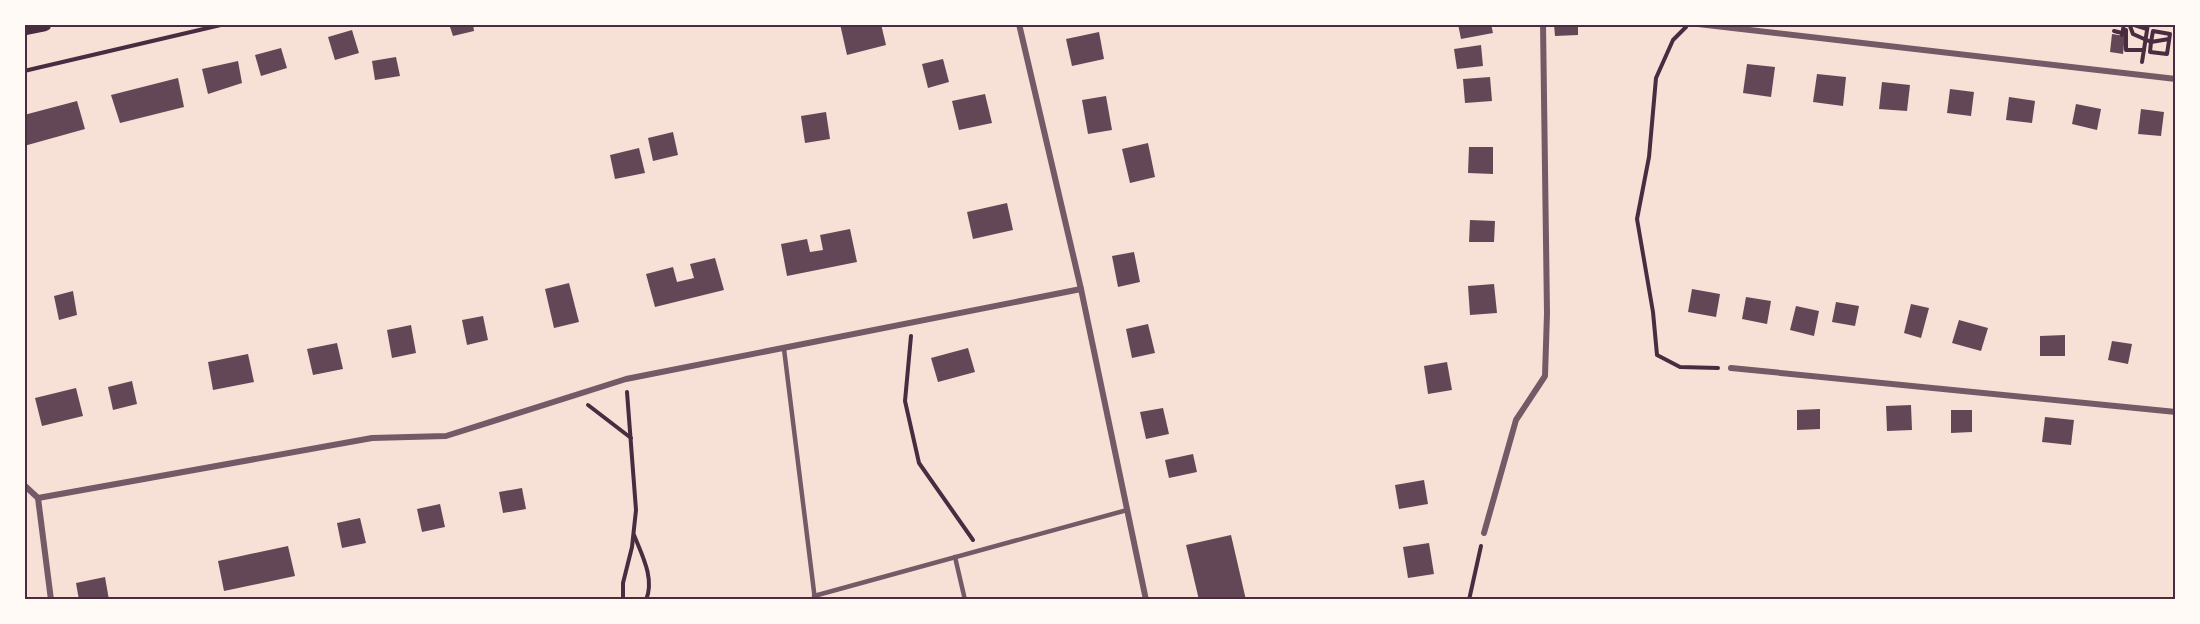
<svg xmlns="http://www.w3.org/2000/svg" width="2200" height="624" font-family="'Fira Sans',sans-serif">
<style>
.building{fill:#644757}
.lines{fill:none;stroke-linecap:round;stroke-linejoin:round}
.path{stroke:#4a2c40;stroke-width:4}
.service{stroke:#755966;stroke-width:4.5}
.minor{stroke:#755966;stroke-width:6}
.primary{stroke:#4a2c40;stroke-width:15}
.neatline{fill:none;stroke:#4a2c40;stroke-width:2}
</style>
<rect width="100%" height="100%" fill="#f7e1d7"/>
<g class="building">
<path d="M 449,24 L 473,24 L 474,31 L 453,36 Z"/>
<path d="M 840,24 L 881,24 L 886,45 L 847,55 Z"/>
<path d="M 1458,24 L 1491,24 L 1493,33 L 1461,39 Z"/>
<path d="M 1554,24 L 1578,24 L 1578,35 L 1555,36 Z"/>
<path d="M 352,30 L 359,53 L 335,60 L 328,37 Z"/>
<path d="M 1099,32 L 1104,59 L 1072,66 L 1066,39 Z"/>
<path d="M 2112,34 L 2125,36 L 2123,54 L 2110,52 Z"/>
<path d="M 1481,45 L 1483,66 L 1457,69 L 1454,49 Z"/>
<path d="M 281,48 L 287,68 L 261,76 L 255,55 Z"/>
<path d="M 396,57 L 400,76 L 375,80 L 372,61 Z"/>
<path d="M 943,59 L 949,82 L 928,88 L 922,64 Z"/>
<path d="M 238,61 L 242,83 L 208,94 L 202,69 Z"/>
<path d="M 1747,64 L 1775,67 L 1771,97 L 1743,93 Z"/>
<path d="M 1817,74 L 1846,77 L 1843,106 L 1813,102 Z"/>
<path d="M 1490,77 L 1492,101 L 1465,103 L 1463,79 Z"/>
<path d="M 178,78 L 184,107 L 120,123 L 111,95 Z"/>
<path d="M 1882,82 L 1910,85 L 1907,111 L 1879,109 Z"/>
<path d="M 1950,89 L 1974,92 L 1971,116 L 1947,113 Z"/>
<path d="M 985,94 L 992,123 L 959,130 L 952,101 Z"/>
<path d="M 1106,96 L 1112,130 L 1088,134 L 1082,100 Z"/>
<path d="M 2009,97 L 2035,101 L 2032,123 L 2006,120 Z"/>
<path d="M 77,101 L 85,129 L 24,146 L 24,115 Z"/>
<path d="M 2076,104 L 2101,109 L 2097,130 L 2072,124 Z"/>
<path d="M 2141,109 L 2164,112 L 2161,136 L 2138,134 Z"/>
<path d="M 826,112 L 830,139 L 805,143 L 801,116 Z"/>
<path d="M 673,132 L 678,155 L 653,161 L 648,138 Z"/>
<path d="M 1148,143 L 1155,177 L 1130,183 L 1122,149 Z"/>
<path d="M 1469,147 L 1493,147 L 1493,174 L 1468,173 Z"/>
<path d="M 639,148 L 645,173 L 615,179 L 610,155 Z"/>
<path d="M 1007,203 L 1013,230 L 973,239 L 967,212 Z"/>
<path d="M 1470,220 L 1495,221 L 1494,242 L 1469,242 Z"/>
<path d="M 850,229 L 857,262 L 787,276 L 781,244 L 807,239 L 810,252 L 823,250 L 820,235 Z"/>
<path d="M 1134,252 L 1140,282 L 1118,287 L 1112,256 Z"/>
<path d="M 715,258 L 724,290 L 655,307 L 646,274 L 673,267 L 677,282 L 694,278 L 690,264 Z"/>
<path d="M 569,283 L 579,322 L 554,328 L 545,289 Z"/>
<path d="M 1494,284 L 1497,313 L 1470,315 L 1468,286 Z"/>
<path d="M 1692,289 L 1720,294 L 1716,317 L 1688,312 Z"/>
<path d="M 73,291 L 77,315 L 59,320 L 54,296 Z"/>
<path d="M 1746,297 L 1771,301 L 1767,324 L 1742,319 Z"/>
<path d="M 1836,302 L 1859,306 L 1855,326 L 1832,322 Z"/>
<path d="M 1911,304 L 1929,308 L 1921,338 L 1904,333 Z"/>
<path d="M 1796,306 L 1819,311 L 1814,336 L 1790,330 Z"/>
<path d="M 483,316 L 488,340 L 467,345 L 462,320 Z"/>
<path d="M 1959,320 L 1988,328 L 1981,351 L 1952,343 Z"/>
<path d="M 1148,324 L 1155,353 L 1132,358 L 1126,329 Z"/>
<path d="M 411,325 L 416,353 L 392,358 L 387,330 Z"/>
<path d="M 2065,335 L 2065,356 L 2040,356 L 2040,336 Z"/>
<path d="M 2112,341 L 2132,344 L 2128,364 L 2108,360 Z"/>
<path d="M 337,343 L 343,369 L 313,375 L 307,349 Z"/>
<path d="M 968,348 L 975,372 L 938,382 L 931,358 Z"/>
<path d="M 248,354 L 254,382 L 213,390 L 208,362 Z"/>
<path d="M 1447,362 L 1452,390 L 1428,394 L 1424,366 Z"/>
<path d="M 132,381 L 137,404 L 113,410 L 108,387 Z"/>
<path d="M 76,388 L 83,416 L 42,426 L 35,398 Z"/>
<path d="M 1911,405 L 1912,430 L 1887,431 L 1886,406 Z"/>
<path d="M 1163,408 L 1169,434 L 1146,439 L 1140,412 Z"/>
<path d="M 1820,409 L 1820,429 L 1797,430 L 1797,410 Z"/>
<path d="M 1951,410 L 1972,410 L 1972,432 L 1951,433 Z"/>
<path d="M 2045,417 L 2074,420 L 2071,445 L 2042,442 Z"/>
<path d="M 1193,454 L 1197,472 L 1169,478 L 1165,460 Z"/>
<path d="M 1424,480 L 1428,504 L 1399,509 L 1395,485 Z"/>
<path d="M 522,488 L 526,509 L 503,513 L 499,492 Z"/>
<path d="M 440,504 L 445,527 L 422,532 L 417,509 Z"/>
<path d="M 360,518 L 366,543 L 342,548 L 337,523 Z"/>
<path d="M 1231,535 L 1246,600 L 1199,600 L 1186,545 Z"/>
<path d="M 1429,543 L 1434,574 L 1408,578 L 1403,547 Z"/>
<path d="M 288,546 L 295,576 L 224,591 L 218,561 Z"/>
<path d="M 105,577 L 109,600 L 79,600 L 76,583 Z"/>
</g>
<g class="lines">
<g class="path">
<path d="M 2131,24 L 2147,29"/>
<path d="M 2130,26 L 2133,34 L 2151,42 L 2153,31 L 2170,34 L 2167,54 L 2150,52 L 2151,42 L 2169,39"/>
<path d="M 1686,27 L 1673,40 L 1656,78 L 1649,157 L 1637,219 L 1653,312 L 1657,355 L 1680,367 L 1718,368"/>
<path d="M 2126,30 L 2126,50 L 2144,50"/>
<path d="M 2114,31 L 2122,33"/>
<path d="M 2122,35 L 2124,24"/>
<path d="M 2142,62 L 2148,24"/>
<path d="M 24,71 L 225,24"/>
<path d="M 911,336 L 905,401 L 919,463 L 973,540"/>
<path d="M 588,405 L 631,438"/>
<path d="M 634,535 C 642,555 655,579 646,600"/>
<path d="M 623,600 L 623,583 L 632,547 L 636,510 L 627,392"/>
<path d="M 1469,600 L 1481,546"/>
</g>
<g class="service">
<path d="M 784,349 L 815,600"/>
<path d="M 955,557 L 965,600"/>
<path d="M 814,596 L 1127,510"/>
</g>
<g class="minor">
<path d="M 1019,24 L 1081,289 L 1146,600"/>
<path d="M 1698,24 L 2176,79"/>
<path d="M 1731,368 L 2176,412"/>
<path d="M 24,485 L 38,498 L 372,438 L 446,436 L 626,379 L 1081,289"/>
<path d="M 38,498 L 51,600"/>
<path d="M 1484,533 L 1516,420 L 1545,376 L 1547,313 L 1543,24"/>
</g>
<path class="primary" d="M 24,28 L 44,24"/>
</g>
<rect width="2200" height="624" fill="none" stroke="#fffaf5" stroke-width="51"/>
<rect x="26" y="26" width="2148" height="572" class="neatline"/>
</svg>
